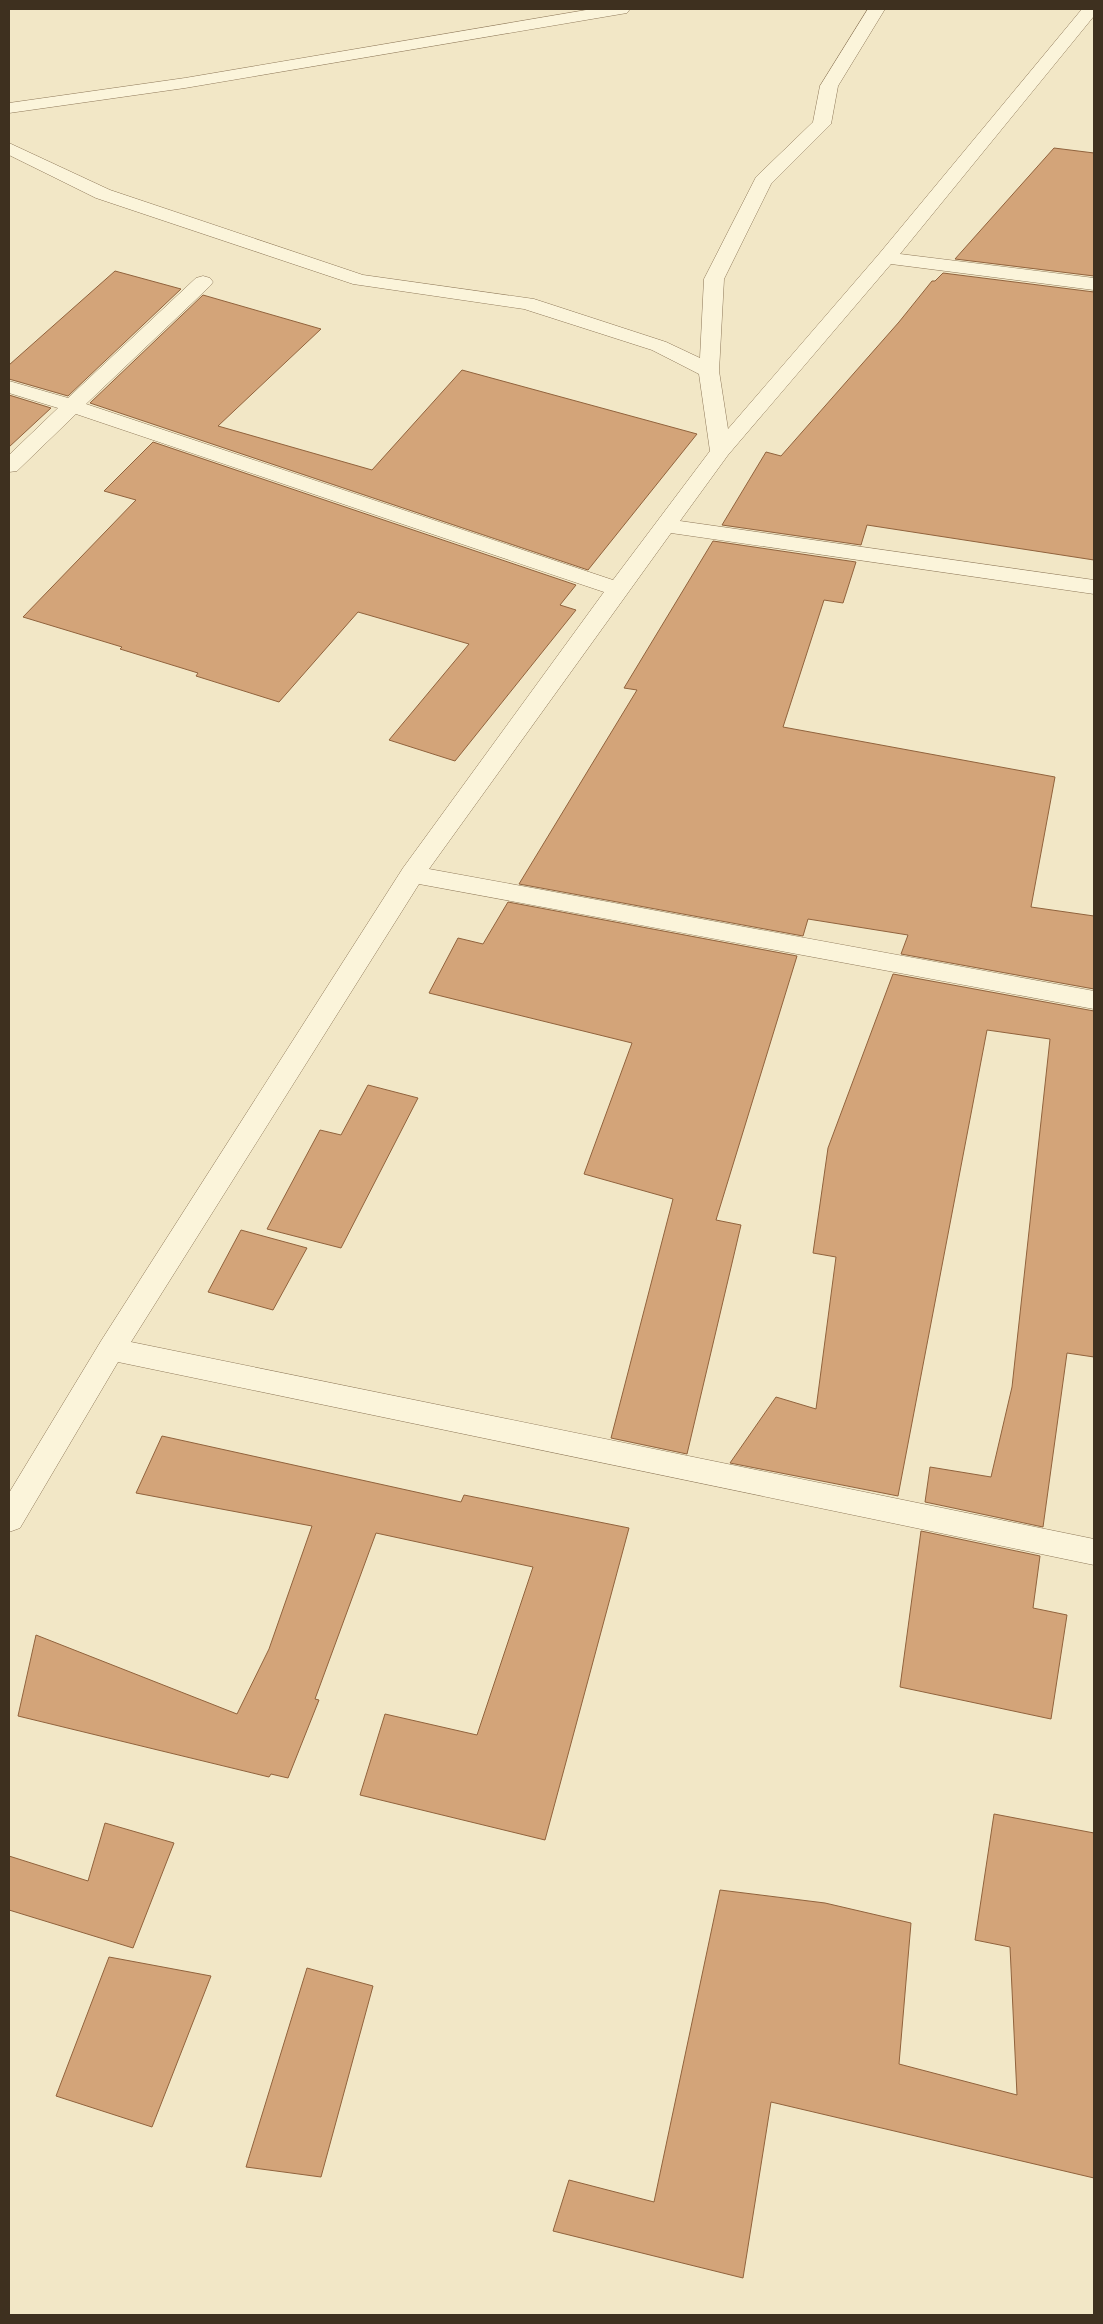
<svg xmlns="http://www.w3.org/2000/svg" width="1103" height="2324" font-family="'Times New Roman',serif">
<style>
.building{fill:#d3a479;stroke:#91633d}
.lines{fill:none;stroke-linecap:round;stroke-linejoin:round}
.minor-casing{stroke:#8f795a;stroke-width:1}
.minor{fill:#fbf4da;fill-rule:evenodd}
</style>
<rect width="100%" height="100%" fill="#f2e7c6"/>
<g class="building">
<path d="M 1054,148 L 1094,153 L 1094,276 L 955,259 Z"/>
<path d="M 115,271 L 181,289 L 68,396 L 9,379 L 9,365 Z"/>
<path d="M 943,273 L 1094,292 L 1094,560 L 867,525 L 861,545 L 722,525 L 766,452 L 781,456 L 899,322 L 932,281 L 935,281 Z"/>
<path d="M 203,295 L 321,329 L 218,426 L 372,470 L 462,370 L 697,434 L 588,570 L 90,403 Z"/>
<path d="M 9,395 L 51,408 L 9,447 Z"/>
<path d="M 153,442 L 576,585 L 560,605 L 576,610 L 455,761 L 389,740 L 469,644 L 358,612 L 279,702 L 196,676 L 198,673 L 120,649 L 122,647 L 23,617 L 136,500 L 104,491 Z"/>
<path d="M 713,541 L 856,562 L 843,603 L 824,600 L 783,727 L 1055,777 L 1031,907 L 1094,916 L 1094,989 L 901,954 L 908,935 L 808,919 L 803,936 L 519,884 L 637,690 L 624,688 Z"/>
<path d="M 508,902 L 797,956 L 716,1220 L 741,1225 L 687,1454 L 611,1438 L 673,1199 L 584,1174 L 632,1043 L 429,993 L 458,938 L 483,944 Z"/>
<path d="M 893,974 L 1094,1011 L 1094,1357 L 1067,1353 L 1043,1527 L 925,1502 L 930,1467 L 991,1477 L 1012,1387 L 1050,1039 L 987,1030 L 898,1496 L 730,1463 L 776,1397 L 816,1409 L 836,1257 L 813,1253 L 828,1148 Z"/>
<path d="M 368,1085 L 418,1098 L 341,1248 L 267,1229 L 320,1130 L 341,1135 Z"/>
<path d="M 241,1230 L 307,1248 L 273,1310 L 208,1292 Z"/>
<path d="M 162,1436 L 461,1502 L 464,1495 L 629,1528 L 545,1840 L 360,1795 L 385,1714 L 477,1735 L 533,1567 L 376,1533 L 315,1699 L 319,1700 L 288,1778 L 271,1774 L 269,1777 L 18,1716 L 36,1635 L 237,1714 L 269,1649 L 312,1526 L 136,1493 Z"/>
<path d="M 921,1531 L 1040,1556 L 1033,1608 L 1067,1615 L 1051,1719 L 900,1687 Z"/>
<path d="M 994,1814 L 1094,1833 L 1094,2178 L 771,2102 L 743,2278 L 553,2231 L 569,2180 L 654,2202 L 720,1890 L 825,1903 L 911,1923 L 899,2064 L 1017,2095 L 1010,1947 L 975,1940 Z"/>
<path d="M 105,1823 L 174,1843 L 133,1948 L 9,1910 L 9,1856 L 88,1881 Z"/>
<path d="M 109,1957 L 211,1976 L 152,2127 L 56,2096 Z"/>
<path d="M 307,1968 L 373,1986 L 321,2177 L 246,2167 Z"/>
</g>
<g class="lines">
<g class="minor-casing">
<g id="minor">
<path d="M 592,9 L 630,9 L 627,13 L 621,14 L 185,88 L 9,113 L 9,103 L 185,78 Z"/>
<path d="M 868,9 L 885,9 L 838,86 L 831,124 L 771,184 L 724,279 L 719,371 L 728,429 L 879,254 L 1082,9 L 1094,9 L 1094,16 L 900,254 L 1094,278 L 1094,290 L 891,264 L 728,455 L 680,521 L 1094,580 L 1094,594 L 671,533 L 429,869 L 1094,991 L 1094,1009 L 419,884 L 131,1342 L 1094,1539 L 1094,1565 L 118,1362 L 20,1528 L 9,1532 L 9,1493 L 101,1341 L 403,868 L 604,592 L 76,414 L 17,471 L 9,472 L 9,455 L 58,408 L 9,393 L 9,381 L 68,398 L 196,278 L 203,276 L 210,278 L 213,282 L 210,286 L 86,404 L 613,580 L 710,451 L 699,374 L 652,350 L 524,309 L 353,284 L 96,198 L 9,155 L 9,143 L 110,190 L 363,275 L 534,299 L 666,342 L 700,358 L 704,279 L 756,177 L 813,122 L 820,86 Z"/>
</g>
</g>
<use href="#minor" class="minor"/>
</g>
<rect width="1103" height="2324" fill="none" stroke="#3e301f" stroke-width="20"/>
</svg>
